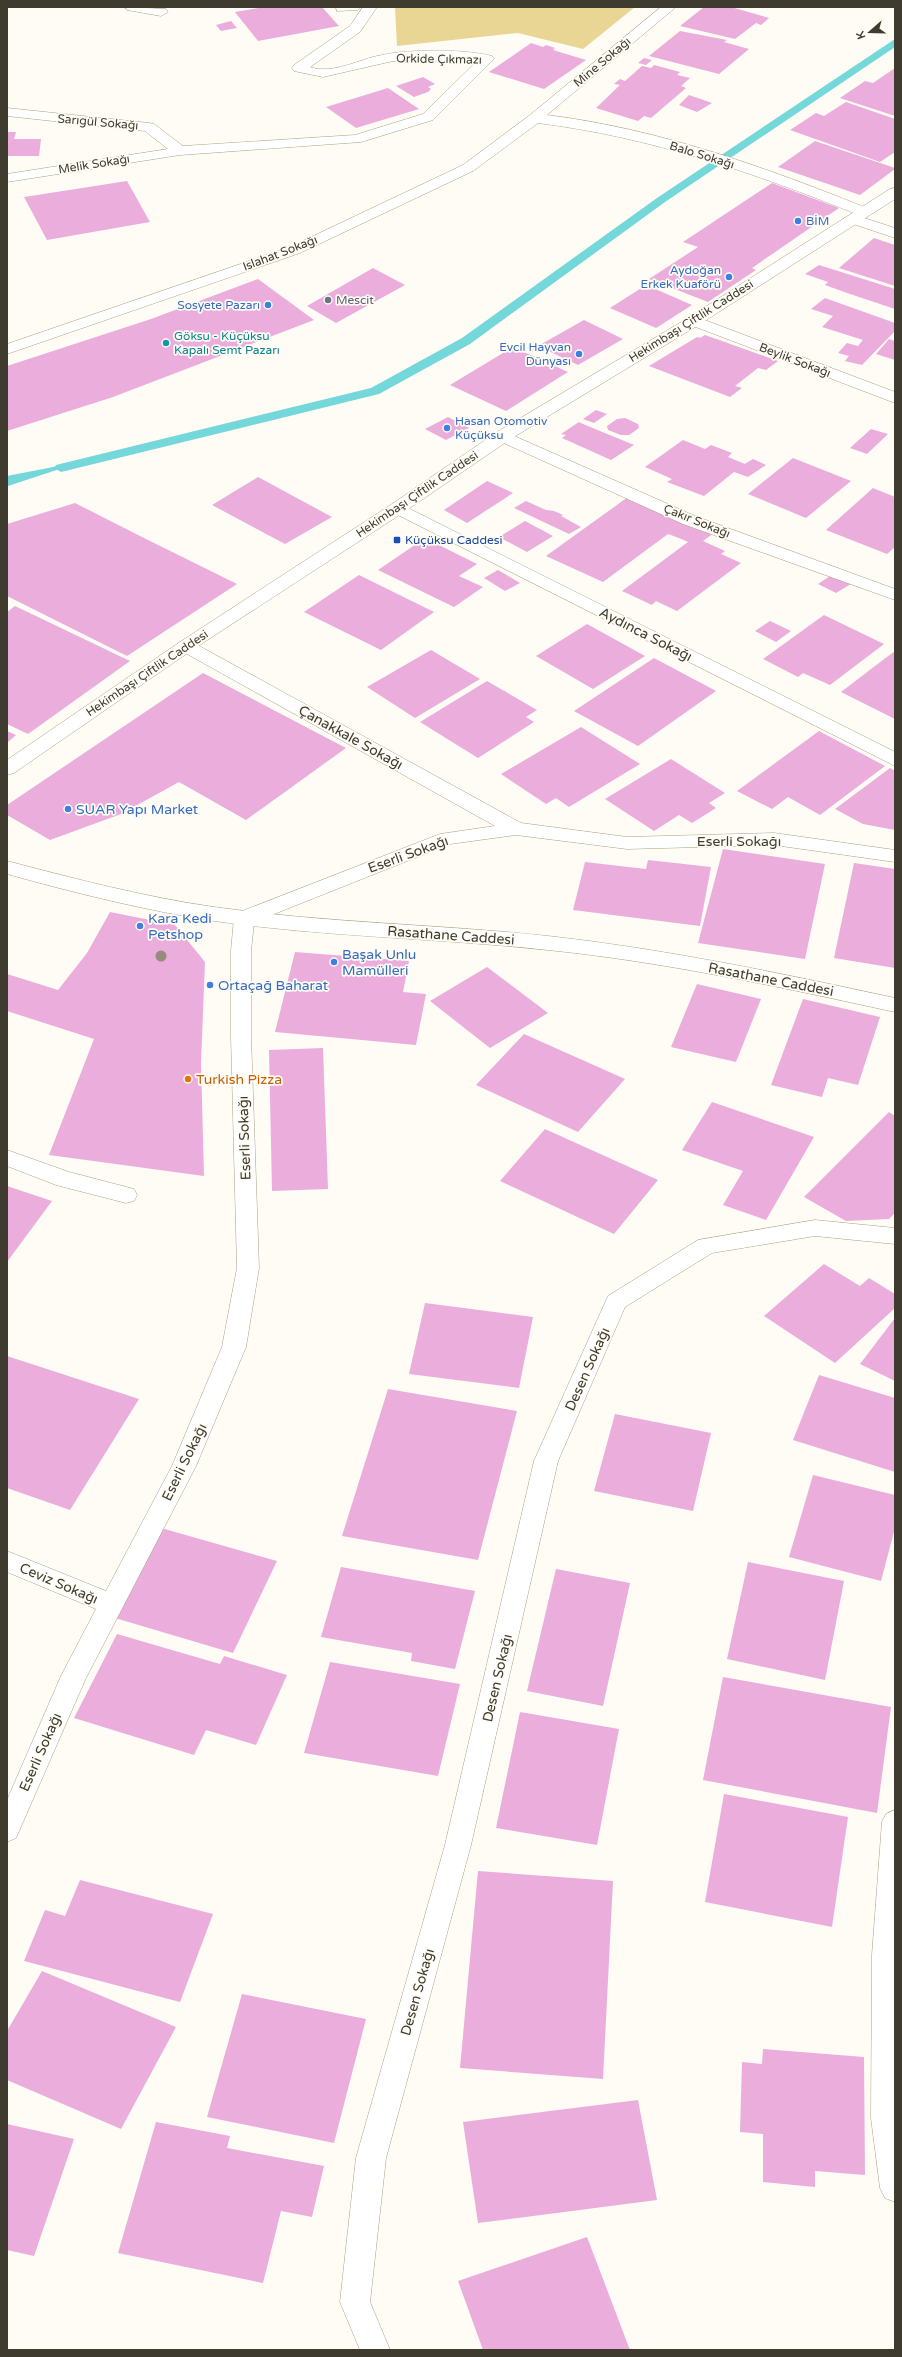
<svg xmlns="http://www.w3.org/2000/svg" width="902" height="2357" font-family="'Varela Round',sans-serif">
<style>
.green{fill:#e9d695}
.water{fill:#74d7d9}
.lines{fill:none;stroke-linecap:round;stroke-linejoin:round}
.stream{fill:#74d7d9;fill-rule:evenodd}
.building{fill:#ebaddb}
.street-casing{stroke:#aaa182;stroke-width:1}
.secondary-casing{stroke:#aaa182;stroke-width:1}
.primary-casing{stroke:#aaa182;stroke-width:1}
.street{fill:#fff;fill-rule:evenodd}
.secondary{fill:#fff;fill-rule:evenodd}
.primary{fill:#fff;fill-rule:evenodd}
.tree{fill:#938d79}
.shop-dot{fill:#3f7fe0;stroke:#fefcf5;stroke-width:1.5}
.worship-dot{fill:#6b7280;stroke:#fefcf5;stroke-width:1.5}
.culture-dot{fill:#0f9aa8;stroke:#fefcf5;stroke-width:1.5}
.transit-dot{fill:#1a4fb4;stroke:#fefcf5;stroke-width:1.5}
.food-dot{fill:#e8710a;stroke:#fefcf5;stroke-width:1.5}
.labels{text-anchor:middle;stroke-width:3.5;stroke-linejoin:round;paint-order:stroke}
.far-street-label{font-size:12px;fill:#3f3b2e;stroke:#fefcf5}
.far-shop-label{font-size:12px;fill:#366cbe;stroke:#fefcf5;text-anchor:end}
.far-worship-label{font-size:12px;fill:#5b616d;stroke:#fefcf5;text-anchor:start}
.far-culture-label{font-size:12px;fill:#0d838f;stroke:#fefcf5;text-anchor:start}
.far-transit-label{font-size:12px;fill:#164399;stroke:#fefcf5;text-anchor:start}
.street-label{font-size:14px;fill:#3f3b2e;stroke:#fefcf5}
.shop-label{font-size:14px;fill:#366cbe;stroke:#fefcf5;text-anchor:start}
.food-label{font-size:14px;fill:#c56008;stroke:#fefcf5;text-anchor:start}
</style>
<rect width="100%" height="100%" fill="#fefcf5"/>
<path class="green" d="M 395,7 L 635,7 L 583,49 L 518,33 L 397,46 Z"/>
<path class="water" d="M 84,461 L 8,486 L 7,486 L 7,476 Z"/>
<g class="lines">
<path class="stream" d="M 895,39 L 895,47 L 665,202 L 470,344 L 379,394 L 61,472 L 54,468 L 56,465 L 371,388 L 462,338 L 657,198 Z"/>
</g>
<g class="building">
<path d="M 264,7 L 322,7 L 339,26 L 258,41 L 235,12 Z"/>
<path d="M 704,7 L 731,7 L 769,18 L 761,25 L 756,23 L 735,39 L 680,26 Z"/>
<path d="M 231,21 L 237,28 L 221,31 L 216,25 Z"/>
<path d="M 680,31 L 727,40 L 724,42 L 749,49 L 719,74 L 649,56 Z"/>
<path d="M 531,43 L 543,47 L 546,45 L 555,48 L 553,50 L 586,60 L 544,89 L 489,72 Z"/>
<path d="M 644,58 L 652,60 L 646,65 L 638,63 Z"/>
<path d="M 654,65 L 680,72 L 677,75 L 690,78 L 681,86 L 686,88 L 651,118 L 644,116 L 638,121 L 596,108 L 620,85 L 614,84 L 620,79 L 625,81 L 642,66 L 651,68 Z"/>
<path d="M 895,68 L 895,116 L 840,98 L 865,81 L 873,83 Z"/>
<path d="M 423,77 L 435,84 L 428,87 L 431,89 L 428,92 L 414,97 L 396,86 Z"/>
<path d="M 388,88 L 419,109 L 356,128 L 326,107 Z"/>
<path d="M 689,95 L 712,103 L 697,112 L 679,105 Z"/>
<path d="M 846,102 L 895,119 L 895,152 L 880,162 L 790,130 L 816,113 L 824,116 Z"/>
<path d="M 7,132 L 16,132 L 14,139 L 41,139 L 39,156 L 7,156 Z"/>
<path d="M 815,141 L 895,168 L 895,169 L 860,195 L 778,167 Z"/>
<path d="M 127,181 L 150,222 L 47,240 L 24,197 Z"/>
<path d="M 772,183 L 839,208 L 752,268 L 756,270 L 708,302 L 649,279 L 698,247 L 683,242 Z"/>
<path d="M 874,238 L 895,245 L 895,286 L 839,268 Z"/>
<path d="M 819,265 L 895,289 L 895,309 L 847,293 L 825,285 L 828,282 L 805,274 Z"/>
<path d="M 373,268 L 405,285 L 336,323 L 307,306 Z"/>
<path d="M 258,279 L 314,320 L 113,397 L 7,431 L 7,366 L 151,319 Z"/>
<path d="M 646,285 L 692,305 L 656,328 L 610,308 Z"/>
<path d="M 825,298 L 895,323 L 895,331 L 862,365 L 845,361 L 849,356 L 838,353 L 847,343 L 858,346 L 863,340 L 822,327 L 833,316 L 811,309 Z"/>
<path d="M 584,320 L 623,339 L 578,365 L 538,346 Z"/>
<path d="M 705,335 L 778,361 L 766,370 L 758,368 L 735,386 L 742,388 L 730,397 L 649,366 L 697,337 L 700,338 Z"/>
<path d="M 889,339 L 895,341 L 895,360 L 876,354 Z"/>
<path d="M 513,347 L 568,372 L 506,411 L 450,385 Z"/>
<path d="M 596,410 L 607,414 L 594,423 L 583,419 Z"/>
<path d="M 448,417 L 469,428 L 446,440 L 425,429 Z"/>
<path d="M 625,418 L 638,424 L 639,428 L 629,435 L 621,435 L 608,430 L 607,426 L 617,419 Z"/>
<path d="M 579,422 L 583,424 L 634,445 L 611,460 L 562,438 L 566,435 L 561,434 Z"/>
<path d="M 871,429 L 888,434 L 867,454 L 850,448 Z"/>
<path d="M 683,440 L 705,449 L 711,445 L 732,453 L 728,457 L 745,464 L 743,465 L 753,459 L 766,465 L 748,477 L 734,472 L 704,496 L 667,482 L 672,479 L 645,467 Z"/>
<path d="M 793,458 L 851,481 L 806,518 L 748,494 Z"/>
<path d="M 258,477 L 332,517 L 285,544 L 212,505 Z"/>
<path d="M 487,481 L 513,493 L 467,523 L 444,510 Z"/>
<path d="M 873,488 L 895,497 L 895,547 L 887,554 L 826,530 Z"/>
<path d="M 628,497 L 718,530 L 703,541 L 725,551 L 721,554 L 741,563 L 677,611 L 656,601 L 652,605 L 622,591 L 688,542 L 679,538 L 668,534 L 603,582 L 546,556 Z"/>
<path d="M 526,501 L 546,510 L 554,511 L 563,515 L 561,516 L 581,527 L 569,534 L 514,508 Z"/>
<path d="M 75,503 L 142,537 L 237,584 L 127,656 L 7,596 L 7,524 Z"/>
<path d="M 525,521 L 553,536 L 527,552 L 499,537 Z"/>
<path d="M 425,538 L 477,564 L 459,576 L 483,587 L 454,607 L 378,570 Z"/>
<path d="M 498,570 L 520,583 L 505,591 L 484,578 Z"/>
<path d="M 833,574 L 851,584 L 836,593 L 818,584 Z"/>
<path d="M 359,575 L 434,612 L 381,650 L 304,612 Z"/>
<path d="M 15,606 L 130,661 L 28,734 L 7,724 L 7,612 Z"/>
<path d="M 824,615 L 884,644 L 830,685 L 803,673 L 798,677 L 763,659 Z"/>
<path d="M 770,621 L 791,631 L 776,642 L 755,631 Z"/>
<path d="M 587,624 L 645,656 L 593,689 L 536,656 Z"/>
<path d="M 431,650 L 480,679 L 415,718 L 367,687 Z"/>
<path d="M 895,651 L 895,719 L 841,692 L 879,663 Z"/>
<path d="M 654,658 L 716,691 L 638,746 L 574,711 Z"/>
<path d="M 203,673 L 346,748 L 246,820 L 179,782 L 121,814 L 50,840 L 7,815 L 7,805 Z"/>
<path d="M 487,681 L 537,710 L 526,717 L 534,722 L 478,758 L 420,722 Z"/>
<path d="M 581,727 L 640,764 L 569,807 L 556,798 L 546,804 L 501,774 Z"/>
<path d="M 7,731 L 16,735 L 7,743 Z"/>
<path d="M 819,731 L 885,766 L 820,815 L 788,797 L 772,809 L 737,791 Z"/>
<path d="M 671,759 L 725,793 L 709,803 L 716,808 L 692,823 L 679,815 L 654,831 L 605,799 Z"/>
<path d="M 890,768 L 895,771 L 895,830 L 863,824 L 835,809 Z"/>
<path d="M 723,849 L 825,864 L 805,959 L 698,943 Z"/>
<path d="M 648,860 L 711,867 L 700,926 L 573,910 L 585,862 L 646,869 Z"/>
<path d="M 854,863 L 895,869 L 895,968 L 834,958 Z"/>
<path d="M 110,912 L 175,925 L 205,962 L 201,1063 L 204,1176 L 49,1155 L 94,1039 L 7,1011 L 7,974 L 58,990 L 87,953 Z"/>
<path d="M 295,952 L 409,961 L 403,992 L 426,994 L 416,1045 L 275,1032 Z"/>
<path d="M 487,967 L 548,1013 L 490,1048 L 430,1001 Z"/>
<path d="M 697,984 L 761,999 L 736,1062 L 671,1047 Z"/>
<path d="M 803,999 L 880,1017 L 858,1085 L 828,1078 L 822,1097 L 771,1085 Z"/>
<path d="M 524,1034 L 625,1079 L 578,1132 L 476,1085 Z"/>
<path d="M 323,1048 L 328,1189 L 272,1191 L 269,1050 Z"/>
<path d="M 712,1102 L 814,1137 L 766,1220 L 723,1205 L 743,1171 L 682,1150 Z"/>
<path d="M 889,1112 L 895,1116 L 895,1213 L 889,1219 L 846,1221 L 804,1197 Z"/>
<path d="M 545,1129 L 658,1180 L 614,1234 L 500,1181 Z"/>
<path d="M 7,1186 L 52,1201 L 7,1262 Z"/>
<path d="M 824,1264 L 860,1286 L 869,1278 L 895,1294 L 895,1308 L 835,1363 L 764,1316 Z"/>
<path d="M 425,1303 L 533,1317 L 519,1388 L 409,1374 Z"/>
<path d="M 895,1318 L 895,1381 L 860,1364 Z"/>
<path d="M 7,1356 L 139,1399 L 70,1510 L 7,1488 Z"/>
<path d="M 819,1375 L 895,1398 L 895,1472 L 793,1440 Z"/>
<path d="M 388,1389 L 517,1411 L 478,1560 L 342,1536 Z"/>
<path d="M 615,1414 L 711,1433 L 693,1511 L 594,1491 Z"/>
<path d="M 813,1475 L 895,1495 L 895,1528 L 881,1581 L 789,1557 Z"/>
<path d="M 161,1528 L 277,1561 L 233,1653 L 115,1618 Z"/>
<path d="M 748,1562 L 844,1581 L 825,1680 L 727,1659 Z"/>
<path d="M 341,1567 L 475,1591 L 455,1669 L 411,1661 L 412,1653 L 321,1637 Z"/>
<path d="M 556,1569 L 630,1583 L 603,1706 L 527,1691 Z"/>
<path d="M 117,1634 L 220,1664 L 224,1656 L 287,1675 L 256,1745 L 206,1730 L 194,1755 L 74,1718 Z"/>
<path d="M 330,1662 L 460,1684 L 438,1776 L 304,1753 Z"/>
<path d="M 723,1677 L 891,1707 L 877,1813 L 703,1780 Z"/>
<path d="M 520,1712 L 619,1729 L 597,1845 L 496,1828 Z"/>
<path d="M 724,1794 L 848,1817 L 832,1927 L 705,1902 Z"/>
<path d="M 478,1871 L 613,1881 L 603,2079 L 460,2068 Z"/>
<path d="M 80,1880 L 213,1914 L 180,2002 L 24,1961 L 45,1910 L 65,1916 Z"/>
<path d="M 42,1971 L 176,2027 L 121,2129 L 7,2080 L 7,2031 Z"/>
<path d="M 242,1994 L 366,2019 L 334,2143 L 207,2117 Z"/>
<path d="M 763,2049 L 864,2057 L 865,2175 L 815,2171 L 815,2187 L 763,2182 L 763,2134 L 740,2132 L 742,2062 L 762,2064 Z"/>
<path d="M 638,2100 L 657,2200 L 478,2223 L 463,2122 Z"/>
<path d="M 156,2122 L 230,2136 L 227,2148 L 324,2166 L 312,2217 L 281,2211 L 263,2283 L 118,2253 Z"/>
<path d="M 7,2124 L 74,2139 L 34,2256 L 7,2250 Z"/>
<path d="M 587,2237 L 630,2350 L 483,2350 L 458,2281 Z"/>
</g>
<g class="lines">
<g class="street-casing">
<g id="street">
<path d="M 125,7 L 166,9 L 168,12 L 161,16 L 127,10 Z"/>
<path d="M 336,7 L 360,7 L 358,10 L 337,11 Z"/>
<path d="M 363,7 L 377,7 L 360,32 L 310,67 C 333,75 359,59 382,55 C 410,49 464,49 492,56 L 494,59 L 433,120 L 361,142 L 180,155 L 7,182 L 7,174 L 168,149 L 145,131 L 7,116 L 7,108 L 149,123 L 154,124 L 183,146 L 355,135 L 423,114 L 476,62 L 393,61 L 323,77 L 294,71 L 292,68 L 294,65 L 350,26 Z"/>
<path d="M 661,7 L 676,7 L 547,115 C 659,129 765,167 869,209 L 871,212 L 869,215 L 859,215 C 755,173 650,137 538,123 L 473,171 L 300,253 L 7,354 L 7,344 L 290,247 L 463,165 L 530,115 Z"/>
<path d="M 852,214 L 895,228 L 895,238 L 847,222 L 844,219 Z"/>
<path d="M 694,316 L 895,392 L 895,403 L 688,324 L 686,321 L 688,318 Z"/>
<path d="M 503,431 L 695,516 L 895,589 L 895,600 L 683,524 L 497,440 L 495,436 L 497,432 Z"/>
<path d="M 398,503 L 895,752 L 895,766 L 392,512 L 389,508 L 392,504 Z"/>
<path d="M 186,641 L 192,642 L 521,823 L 627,837 L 774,833 L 895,850 L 895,862 L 774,845 L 627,849 L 516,835 L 450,844 L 254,922 L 251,951 L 251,1036 L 259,1268 L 246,1347 L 196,1466 L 86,1678 L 16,1838 L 7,1842 L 7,1800 L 61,1676 L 96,1609 L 7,1572 L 7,1551 L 106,1591 L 172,1466 L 222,1347 L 237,1268 L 231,1036 L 231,951 L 234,918 L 237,913 L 440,834 L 495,826 L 180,650 L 177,646 L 180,642 Z"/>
<path d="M 7,1150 L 69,1172 L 134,1189 L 137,1195 L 134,1201 L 126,1203 L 56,1185 L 7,1166 Z"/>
<path d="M 815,1220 L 895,1228 L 895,1244 L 815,1236 L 712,1253 L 625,1307 L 558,1461 L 471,1845 L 386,2158 L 370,2302 L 390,2350 L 360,2350 L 340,2302 L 356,2158 L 445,1845 L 534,1461 L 608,1296 L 698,1240 Z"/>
<path d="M 895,1810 L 895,2202 L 885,2198 L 880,2188 L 871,2118 L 872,1955 L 882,1822 L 886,1814 Z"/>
</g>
</g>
<g class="secondary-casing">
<path id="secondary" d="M 7,861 C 76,879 144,897 214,907 C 325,923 437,924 548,936 C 665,949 780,973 895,998 L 895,1012 C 780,987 665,962 548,950 C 437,938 325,937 214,921 C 144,910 75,893 7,874 Z"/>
</g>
<g class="primary-casing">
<path id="primary" d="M 895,188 L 895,199 L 700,324 L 509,440 L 404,512 L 192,650 L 14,773 L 7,775 L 7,760 L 180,642 L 392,504 L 497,432 L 688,318 L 890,189 Z"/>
</g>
<use href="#street" class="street"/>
<use href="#secondary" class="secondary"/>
<use href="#primary" class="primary"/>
</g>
<circle class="tree" cx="161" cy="956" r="5.5"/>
<g class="shop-dot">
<circle cx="798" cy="221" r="4"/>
<circle cx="729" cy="277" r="4"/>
<circle cx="268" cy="305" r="4"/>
<circle cx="579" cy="354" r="4"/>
<circle cx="447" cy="428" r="4"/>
<circle cx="68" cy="809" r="4"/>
<circle cx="140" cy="926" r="4"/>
<circle cx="334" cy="962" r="4"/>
<circle cx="210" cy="985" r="4"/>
</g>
<circle class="worship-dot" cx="328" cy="300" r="4"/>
<circle class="culture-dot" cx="166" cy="343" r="4"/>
<rect class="transit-dot" x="393" y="536" width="8" height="8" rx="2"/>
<circle class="food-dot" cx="188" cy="1079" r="4"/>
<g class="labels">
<g class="far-street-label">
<text transform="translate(439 59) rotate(1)" y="4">Orkide Çıkmazı</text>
<text transform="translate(602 62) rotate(-40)" y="4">Mine Sokağı</text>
<text transform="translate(98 122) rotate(5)" y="4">Sarıgül Sokağı</text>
<text transform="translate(702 155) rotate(17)" y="4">Balo Sokağı</text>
<text transform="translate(94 164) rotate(-9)" y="4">Melik Sokağı</text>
<text transform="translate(280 253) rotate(-21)" y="4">Islahat Sokağı</text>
<text transform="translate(691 321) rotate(-32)" y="4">Hekimbaşı Çiftlik Caddesi</text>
<text transform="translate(795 360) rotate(21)" y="4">Beylik Sokağı</text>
<text transform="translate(417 494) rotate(-34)" y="4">Hekimbaşı Çiftlik Caddesi</text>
<text transform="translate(697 521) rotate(22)" y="4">Çakır Sokağı</text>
<text transform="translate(147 673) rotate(-34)" y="4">Hekimbaşı Çiftlik Caddesi</text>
</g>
<g class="far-shop-label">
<text x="806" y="225" text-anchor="start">BİM</text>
<text x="721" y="274">Aydoğan<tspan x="721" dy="14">Erkek Kuaförü</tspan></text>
<text x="260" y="309">Sosyete Pazarı</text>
<text x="571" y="351">Evcil Hayvan<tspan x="571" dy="14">Dünyası</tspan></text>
<text x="455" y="425" text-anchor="start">Hasan Otomotiv<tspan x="455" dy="14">Küçüksu</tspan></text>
</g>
<g class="far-worship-label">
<text x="336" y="304">Mescit</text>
</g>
<g class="far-culture-label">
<text x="174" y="340">Göksu - Küçüksu<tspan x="174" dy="14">Kapalı Semt Pazarı</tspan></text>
</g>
<g class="far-transit-label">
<text x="405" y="544">Küçüksu Caddesi</text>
</g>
<g class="street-label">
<text transform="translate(646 634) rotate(27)" y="5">Aydınca Sokağı</text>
<text transform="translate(351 737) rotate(29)" y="5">Çanakkale Sokağı</text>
<text x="739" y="846">Eserli Sokağı</text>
<text transform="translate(408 854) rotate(-20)" y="5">Eserli Sokağı</text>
<text transform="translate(451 935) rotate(4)" y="5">Rasathane Caddesi</text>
<text transform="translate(771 979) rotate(11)" y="5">Rasathane Caddesi</text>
<text transform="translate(244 1138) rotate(-92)" y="5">Eserli Sokağı</text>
<text transform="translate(587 1369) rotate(-66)" y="5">Desen Sokağı</text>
<text transform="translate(184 1462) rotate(-64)" y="5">Eserli Sokağı</text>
<text transform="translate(59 1583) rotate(23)" y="5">Ceviz Sokağı</text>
<text transform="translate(497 1678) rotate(-77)" y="5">Desen Sokağı</text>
<text transform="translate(40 1752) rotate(-66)" y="5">Eserli Sokağı</text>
<text transform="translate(417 1992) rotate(-74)" y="5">Desen Sokağı</text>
</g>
<g class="shop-label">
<text x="76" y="814">SUAR Yapı Market</text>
<text x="148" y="923">Kara Kedi<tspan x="148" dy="16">Petshop</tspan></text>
<text x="342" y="959">Başak Unlu<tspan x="342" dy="16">Mamülleri</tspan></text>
<text x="218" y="990">Ortaçağ Baharat</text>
</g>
<g class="food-label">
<text x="196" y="1084">Turkish Pizza</text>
</g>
</g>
<rect width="902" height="2357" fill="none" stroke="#3f3b2e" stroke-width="16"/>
<g transform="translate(870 32) rotate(250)" stroke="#fefcf5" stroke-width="3" paint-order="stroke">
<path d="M0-3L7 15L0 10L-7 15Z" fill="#3f3b2e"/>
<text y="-6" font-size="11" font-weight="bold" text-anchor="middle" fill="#3f3b2e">K</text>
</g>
</svg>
